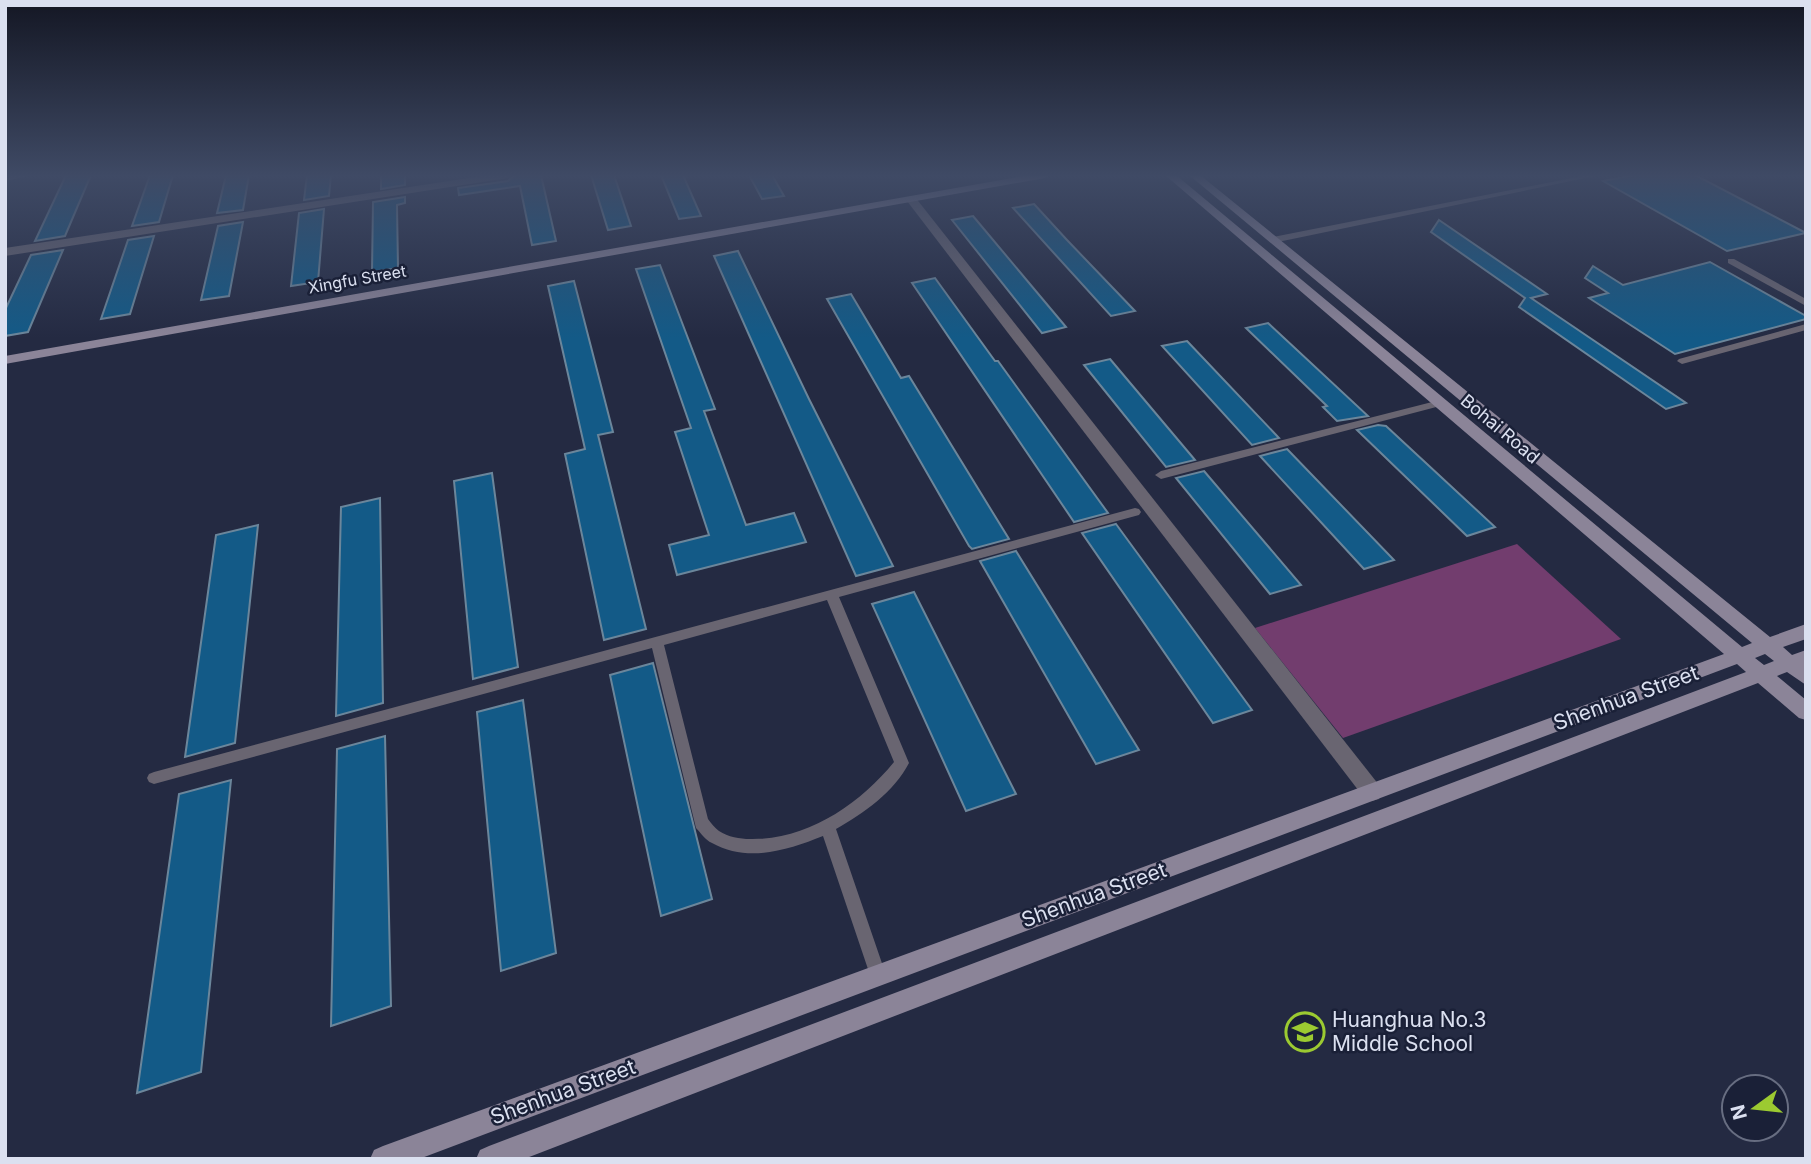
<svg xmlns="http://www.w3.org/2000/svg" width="1811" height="1164" font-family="Inter,sans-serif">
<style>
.green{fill:#723d6e}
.building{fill:#135a87;stroke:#6b869b;stroke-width:2}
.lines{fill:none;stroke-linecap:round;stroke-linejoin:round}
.lane{fill:#696571;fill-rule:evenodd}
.street{fill:#696571;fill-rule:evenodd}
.secondary{fill:#8b8498;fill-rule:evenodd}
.labels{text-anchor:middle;stroke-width:5;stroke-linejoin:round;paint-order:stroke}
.far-street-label{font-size:16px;fill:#dbe0f0;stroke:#1a2037}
.street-label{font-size:18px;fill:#dbe0f0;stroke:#1a2037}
.near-street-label{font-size:21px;fill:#dbe0f0;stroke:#1a2037}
.near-poi-label{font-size:21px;fill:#dbe0f0;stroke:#1a2037;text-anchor:start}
</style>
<rect width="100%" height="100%" fill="#242a42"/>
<path class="green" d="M 1517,544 L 1621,639 L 1343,738 L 1255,628 Z"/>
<g class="building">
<path d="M 66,175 L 91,175 L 65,236 L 35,241 Z"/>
<path d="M 150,175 L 173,175 L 159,222 L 132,226 Z"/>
<path d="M 226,175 L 249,175 L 243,210 L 217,213 Z"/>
<path d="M 307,175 L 331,175 L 329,196 L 304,200 Z"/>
<path d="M 381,175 L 405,175 L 405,185 L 381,189 Z"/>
<path d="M 515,175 L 541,175 L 556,241 L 532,245 L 520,186 L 459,195 L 458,188 L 508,181 Z"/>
<path d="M 591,175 L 614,175 L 631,226 L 608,230 Z"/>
<path d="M 661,175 L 683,175 L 701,216 L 679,219 Z"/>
<path d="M 749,175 L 772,175 L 784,196 L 762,199 Z"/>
<path d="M 1635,175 L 1695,175 L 1806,233 L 1727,251 L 1603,181 Z"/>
<path d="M 405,197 L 405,203 L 397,205 L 398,268 L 372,272 L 373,202 Z"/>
<path d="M 1034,204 L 1067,240 L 1135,311 L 1111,316 L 1013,208 Z"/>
<path d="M 324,209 L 318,282 L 291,286 L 299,213 Z"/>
<path d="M 973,216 L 1066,327 L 1042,333 L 952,220 Z"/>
<path d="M 1439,220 L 1547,294 L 1531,298 L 1686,403 L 1666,409 L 1519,307 L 1525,298 L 1431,232 Z"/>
<path d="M 243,222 L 229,296 L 201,300 L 218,226 Z"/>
<path d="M 154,236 L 130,314 L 101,319 L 128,240 Z"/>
<path d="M 63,250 L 28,332 L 5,336 L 5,310 L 31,255 Z"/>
<path d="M 738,251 L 809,399 L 893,566 L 856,576 L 714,256 Z"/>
<path d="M 1710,262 L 1806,316 L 1806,319 L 1675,354 L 1589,298 L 1608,293 L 1585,278 L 1593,266 L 1623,285 Z"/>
<path d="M 660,265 L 715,409 L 704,411 L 746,525 L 794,513 L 806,542 L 677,575 L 669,545 L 709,535 L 675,432 L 691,428 L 636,269 Z"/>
<path d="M 935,278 L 995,361 L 998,361 L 1108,513 L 1074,522 L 912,283 Z"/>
<path d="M 574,281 L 613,432 L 598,435 L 646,629 L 604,640 L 565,454 L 585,449 L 548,286 Z"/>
<path d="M 851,294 L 901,378 L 909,376 L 1009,539 L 972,549 L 969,546 L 827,299 Z"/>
<path d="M 1268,323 L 1368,416 L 1337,421 L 1323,407 L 1327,406 L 1246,328 Z"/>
<path d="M 1187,341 L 1279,438 L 1252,445 L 1162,346 Z"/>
<path d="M 1110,359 L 1195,460 L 1166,467 L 1084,365 Z"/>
<path d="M 1378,425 L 1386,426 L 1495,527 L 1467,536 L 1357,430 Z"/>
<path d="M 1287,449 L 1394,560 L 1364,569 L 1260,456 Z"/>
<path d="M 1204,471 L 1301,585 L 1270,594 L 1176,478 Z"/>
<path d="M 492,473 L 518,667 L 473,679 L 454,481 Z"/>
<path d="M 380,498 L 383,703 L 336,716 L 341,507 Z"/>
<path d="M 1116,524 L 1252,710 L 1213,723 L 1082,533 Z"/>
<path d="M 258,525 L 235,743 L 185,757 L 216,535 Z"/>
<path d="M 1016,551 L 1139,750 L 1096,764 L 980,561 Z"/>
<path d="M 914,592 L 1016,794 L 966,811 L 872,604 Z"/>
<path d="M 653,663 L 712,899 L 661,916 L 610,675 Z"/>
<path d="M 523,700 L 556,953 L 501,971 L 477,712 Z"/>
<path d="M 385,736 L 391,1006 L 331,1026 L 337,749 Z"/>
<path d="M 231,780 L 201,1072 L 137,1093 L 179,794 Z"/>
</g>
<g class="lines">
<g class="lane">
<path d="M 1587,175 L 1600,175 L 1273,243 L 1269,240 L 1273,237 Z"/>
<path d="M 1728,259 L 1734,259 L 1806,299 L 1806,306 L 1728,263 Z"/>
<path d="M 1806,324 L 1806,330 L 1682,364 L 1677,361 L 1679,359 Z"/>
<path d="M 1440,400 L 1444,401 L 1444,405 L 1161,479 L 1155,475 L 1161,471 Z"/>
<path d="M 1135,508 L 1139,509 L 1141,512 L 1139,515 L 839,597 L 909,763 C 894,792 864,813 836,829 L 886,975 L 884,981 L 878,983 L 872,981 L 870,975 L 823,836 C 788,850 748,863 712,843 C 705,840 701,833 696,828 L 652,648 L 154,784 L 149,782 L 147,778 L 149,774 L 154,772 ZM 827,600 L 894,762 C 859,805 807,840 750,839 C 740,839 728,837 719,831 C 715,828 711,823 708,819 L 664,645 Z"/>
</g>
<g class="street">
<path d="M 5,175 L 33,175 L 5,181 Z"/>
<path d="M 489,175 L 513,175 L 508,178 L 5,256 L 5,248 Z"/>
<path d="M 907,197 L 915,197 L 1379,785 L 1382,792 L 1379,799 L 1372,801 L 1365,799 L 907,201 Z"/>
</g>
<g class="secondary">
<path d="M 1029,175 L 1050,175 L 1045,178 L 5,364 L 5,356 Z"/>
<path d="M 1165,175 L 1176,175 L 1742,647 L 1752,643 L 1189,175 L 1200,175 L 1770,637 L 1806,624 L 1806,639 L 1783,647 L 1792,655 L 1806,650 L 1806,685 L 1787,672 L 1777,676 L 1806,700 L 1806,720 L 1799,718 L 1758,683 L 524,1159 L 476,1159 L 480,1150 L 489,1146 L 1746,672 L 1737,664 L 419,1159 L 370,1159 L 374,1150 L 383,1146 L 1724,654 ZM 1765,654 L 1774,661 L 1764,665 L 1755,658 Z"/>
</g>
</g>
<linearGradient id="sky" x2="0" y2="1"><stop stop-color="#141724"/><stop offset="0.52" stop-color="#3f4a65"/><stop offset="1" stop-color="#3f4a65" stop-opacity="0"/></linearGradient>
<rect width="1811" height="338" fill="url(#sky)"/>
<defs>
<g id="school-ring" transform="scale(2.0125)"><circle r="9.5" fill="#1a2037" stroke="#9cca31" stroke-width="1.5"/><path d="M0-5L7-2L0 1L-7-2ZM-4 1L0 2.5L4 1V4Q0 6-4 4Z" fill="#9cca31"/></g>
</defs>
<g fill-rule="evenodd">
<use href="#school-ring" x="1305" y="1032"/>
</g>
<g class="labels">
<g class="far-street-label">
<text transform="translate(357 279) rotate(-10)" y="6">Xingfu Street</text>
</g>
<g class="street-label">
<text transform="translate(1500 429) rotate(40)" y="6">Bohai Road</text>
</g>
<g class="near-street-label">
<text transform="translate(1626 698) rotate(-20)" y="7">Shenhua Street</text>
<text transform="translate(1094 895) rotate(-20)" y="7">Shenhua Street</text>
<text transform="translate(563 1092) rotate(-20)" y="7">Shenhua Street</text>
</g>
<g class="near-poi-label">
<text x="1332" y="1027">Huanghua No.3<tspan x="1332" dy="24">Middle School</tspan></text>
</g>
</g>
<rect width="1811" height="1164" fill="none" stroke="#dbe0f0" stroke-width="14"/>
<g transform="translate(1755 1108) rotate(255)"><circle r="33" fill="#1a2037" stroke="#676d81" stroke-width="2"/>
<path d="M0-5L12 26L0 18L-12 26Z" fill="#9cca31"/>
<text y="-10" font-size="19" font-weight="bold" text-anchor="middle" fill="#dbe0f0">N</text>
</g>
</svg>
